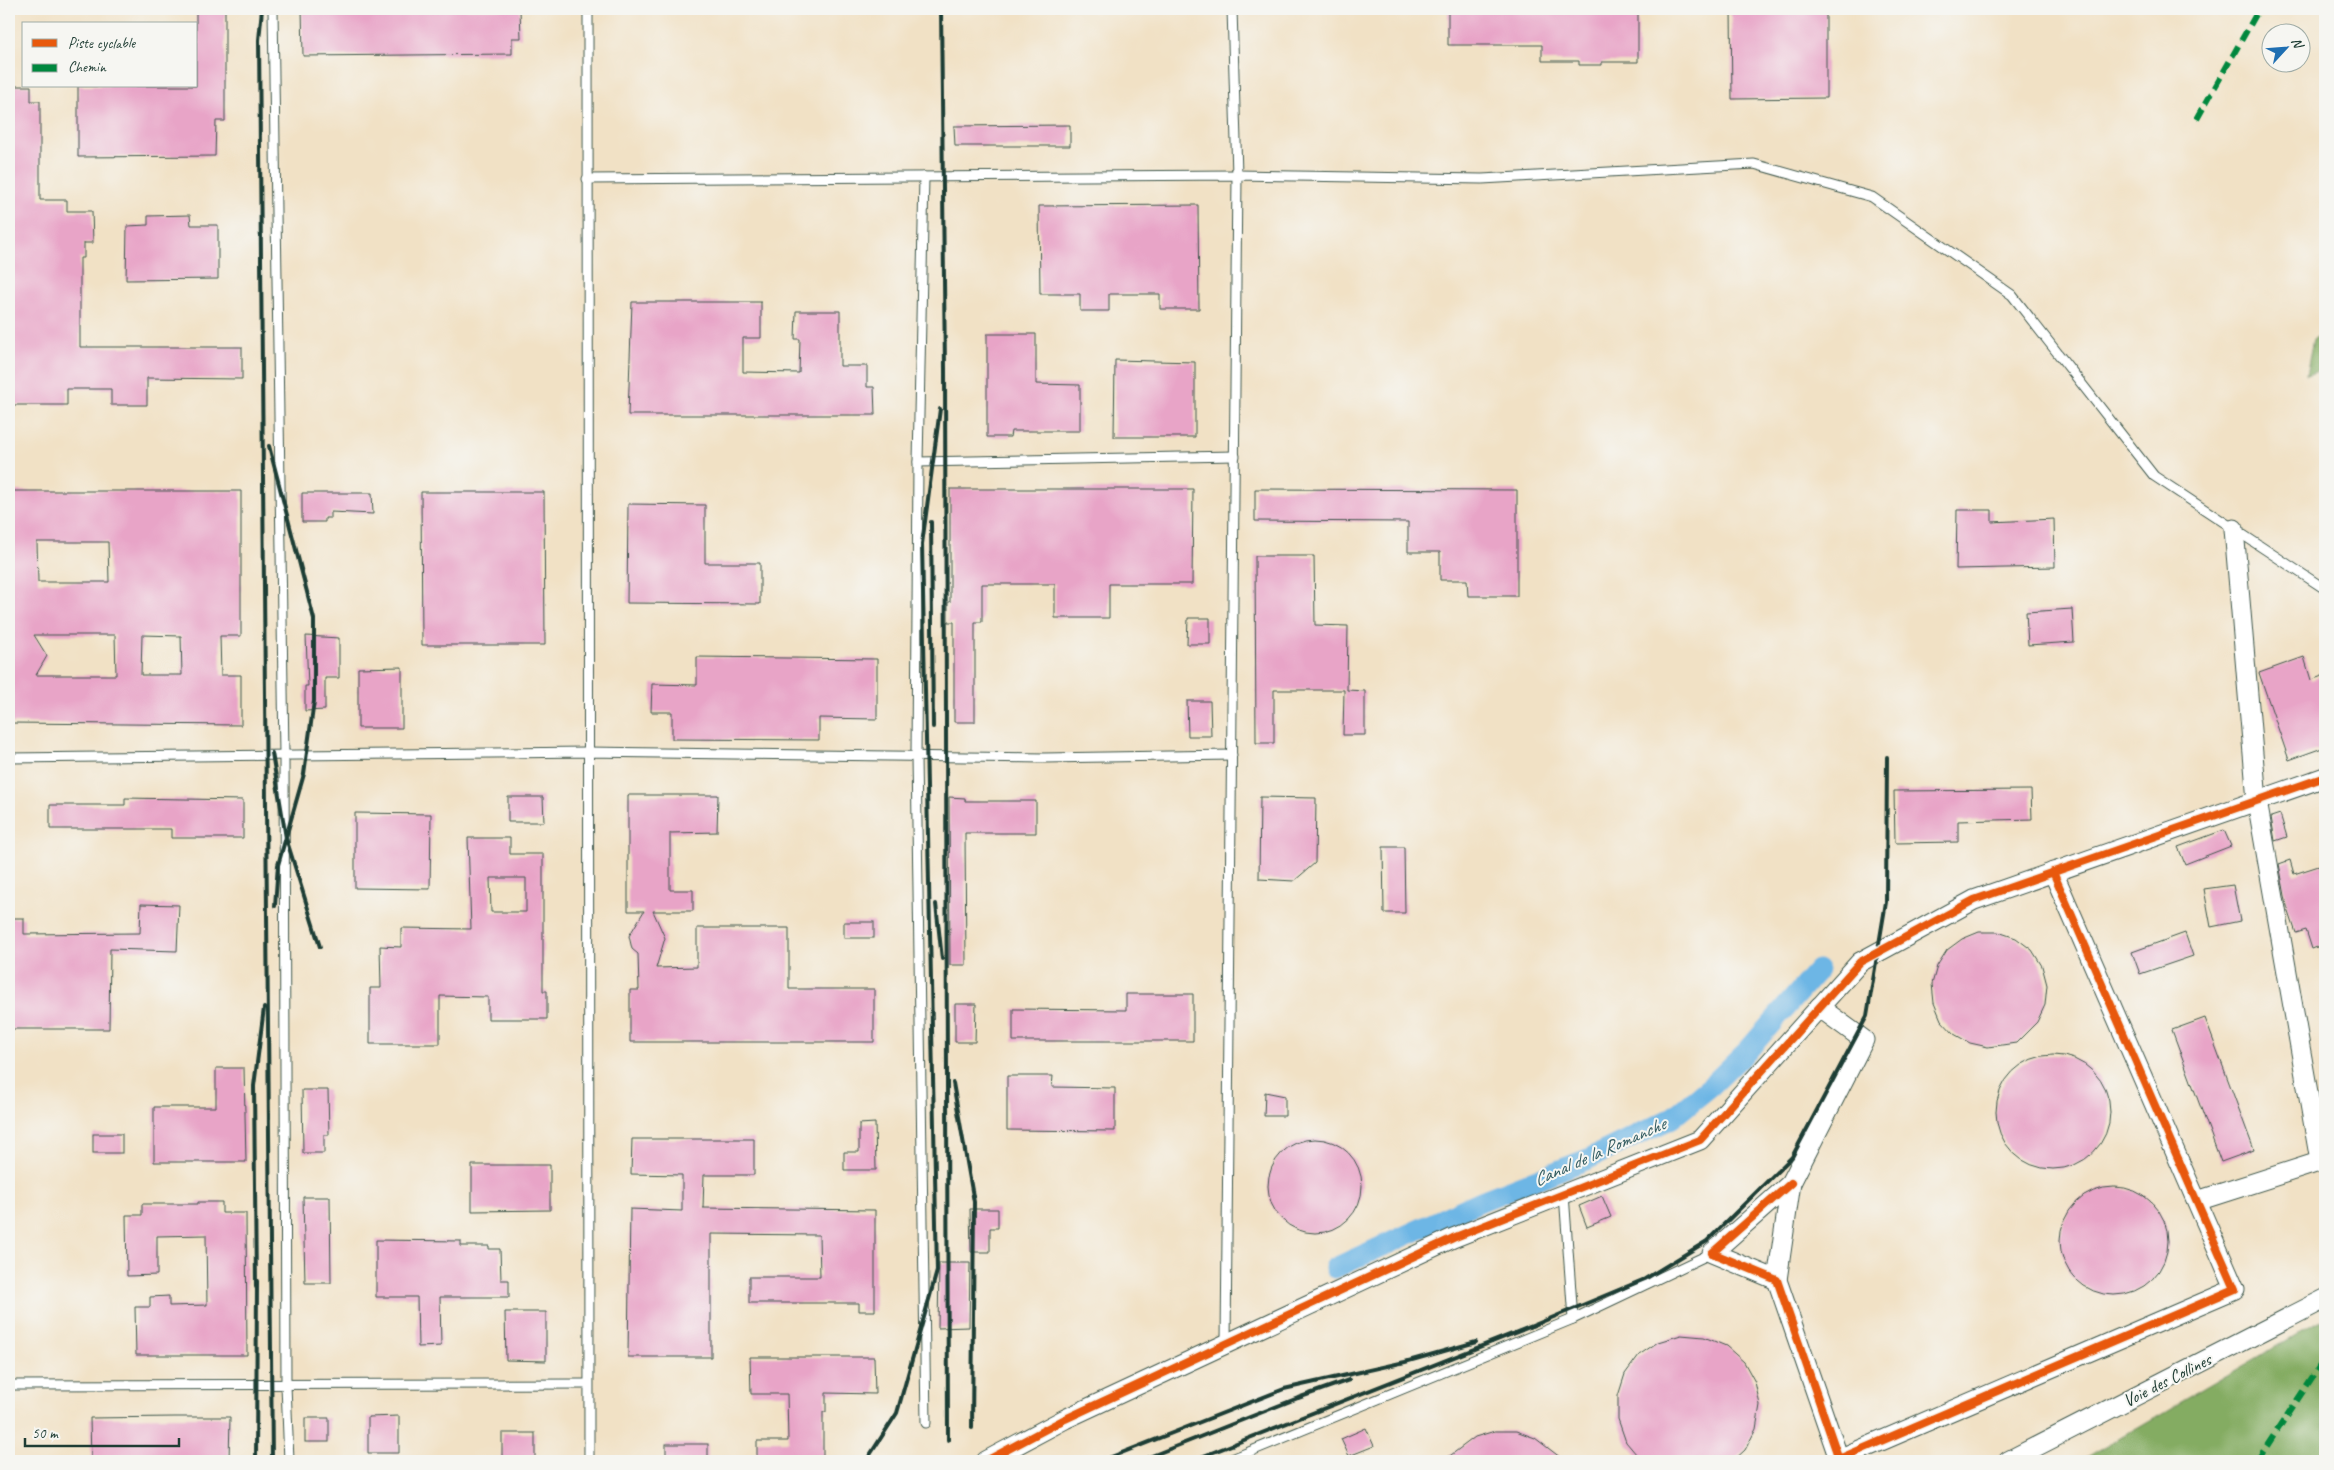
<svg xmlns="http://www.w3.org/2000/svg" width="2334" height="1470" font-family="Caveat,sans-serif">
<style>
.forest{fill:#84ac62;stroke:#52744b}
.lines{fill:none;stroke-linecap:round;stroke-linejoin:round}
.canal{stroke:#6db6e5;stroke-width:21}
.building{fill:#e8a4c7;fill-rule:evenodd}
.service-casing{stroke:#3e564a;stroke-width:11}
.minor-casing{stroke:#3e564a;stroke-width:21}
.service{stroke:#fff;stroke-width:9}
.minor{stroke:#fff;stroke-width:19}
.rail{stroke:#1f3d34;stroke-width:4}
.quiet{stroke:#00873e;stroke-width:6;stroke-dasharray:12 6;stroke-linecap:butt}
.cycleway-casing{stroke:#f6f6f2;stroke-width:11}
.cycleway{stroke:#e8590c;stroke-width:8}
.labels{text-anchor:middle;stroke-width:4;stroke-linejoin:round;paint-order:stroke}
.street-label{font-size:18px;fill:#1f3d34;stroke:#f6f6f2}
.water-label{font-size:19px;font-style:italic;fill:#325b60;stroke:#f6f6f2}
</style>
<rect width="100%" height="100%" fill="#f6f6f2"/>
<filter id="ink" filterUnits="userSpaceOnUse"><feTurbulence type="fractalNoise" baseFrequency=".02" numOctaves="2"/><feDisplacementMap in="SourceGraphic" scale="10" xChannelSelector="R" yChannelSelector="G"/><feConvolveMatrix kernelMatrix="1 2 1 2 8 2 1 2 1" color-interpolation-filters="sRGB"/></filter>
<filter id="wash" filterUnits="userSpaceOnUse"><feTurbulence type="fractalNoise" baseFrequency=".0096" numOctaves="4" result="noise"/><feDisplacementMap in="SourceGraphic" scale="20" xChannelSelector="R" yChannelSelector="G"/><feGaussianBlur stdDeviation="1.12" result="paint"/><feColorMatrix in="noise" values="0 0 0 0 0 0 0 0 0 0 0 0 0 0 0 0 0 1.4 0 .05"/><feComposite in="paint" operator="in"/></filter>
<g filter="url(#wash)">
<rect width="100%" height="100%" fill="#f1e1c5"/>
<g class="forest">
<path d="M 2325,329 L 2325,369 L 2306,375 L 2313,340 Z"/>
<path d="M 2325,1318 L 2325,1461 L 2080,1461 Z"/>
</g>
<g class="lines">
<path class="canal" d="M 1335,1268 L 1481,1201 L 1588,1159 L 1672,1118 L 1711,1086 L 1749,1049 L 1818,970"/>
</g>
<g id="blocks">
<g class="building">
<path d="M 196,9 L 225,9 L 225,121 L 216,121 L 215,156 L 78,157 L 78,86 L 196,86 Z"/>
<path d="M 302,9 L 520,9 L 521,38 L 512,38 L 512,54 L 303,56 Z"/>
<path d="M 1448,9 L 1638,9 L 1638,62 L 1602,62 L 1602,65 L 1579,65 L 1579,61 L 1542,61 L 1542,45 L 1448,45 Z"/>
<path d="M 1731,9 L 1826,9 L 1826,98 L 1732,99 Z"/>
<path d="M 9,86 L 31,86 L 31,101 L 40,101 L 40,200 L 67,200 L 67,211 L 92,211 L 93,243 L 84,243 L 84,258 L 80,258 L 80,347 L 242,347 L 242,379 L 147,378 L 147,405 L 111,405 L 111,389 L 67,389 L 67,405 L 9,405 Z"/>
<path d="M 1070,125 L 1070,146 L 955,146 L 954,126 Z"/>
<path d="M 1198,205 L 1199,309 L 1160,309 L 1160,294 L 1109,294 L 1109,311 L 1080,311 L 1080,294 L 1040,294 L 1039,206 Z"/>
<path d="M 190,215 L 191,225 L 218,225 L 218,279 L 126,280 L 127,226 L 148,225 L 148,216 Z"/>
<path d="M 632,302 L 761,302 L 761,338 L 743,338 L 743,372 L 799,373 L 800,339 L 795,339 L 796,311 L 840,311 L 840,366 L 867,366 L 867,387 L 874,387 L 875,415 L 628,415 Z"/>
<path d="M 987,334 L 1036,334 L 1036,384 L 1080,385 L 1080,431 L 1011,431 L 1010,437 L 987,437 Z"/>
<path d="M 1115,360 L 1195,362 L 1195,437 L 1114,437 Z"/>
<path d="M 950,489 L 1193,489 L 1192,584 L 1109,584 L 1109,618 L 1055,618 L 1055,584 L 982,584 L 982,622 L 975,622 L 975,722 L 954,722 L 954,622 L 948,622 L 948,602 L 950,602 Z"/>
<path d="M 1255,489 L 1517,490 L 1517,596 L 1468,596 L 1467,580 L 1440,580 L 1440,552 L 1408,552 L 1408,522 L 1255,521 Z"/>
<path d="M 9,491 L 241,491 L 241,636 L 220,636 L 221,675 L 241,675 L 241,725 L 9,723 ZM 37,542 L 108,542 L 109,582 L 38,582 ZM 34,635 L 115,635 L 116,675 L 36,675 L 47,656 ZM 142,635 L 181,636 L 182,675 L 141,675 Z"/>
<path d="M 421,492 L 544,492 L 545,645 L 422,645 Z"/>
<path d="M 302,493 L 372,493 L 373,514 L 331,512 L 331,518 L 325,518 L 325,522 L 302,522 Z"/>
<path d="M 628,504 L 705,505 L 705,563 L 760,563 L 760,604 L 627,603 Z"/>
<path d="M 1957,510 L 1992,510 L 1992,522 L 2054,519 L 2055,567 L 1956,569 Z"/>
<path d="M 1255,556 L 1314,556 L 1315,625 L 1348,626 L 1347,690 L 1365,691 L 1365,735 L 1343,735 L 1344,690 L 1274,690 L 1274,743 L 1256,743 Z"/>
<path d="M 2072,609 L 2074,642 L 2028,645 L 2026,612 Z"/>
<path d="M 1188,618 L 1210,618 L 1210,644 L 1187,644 Z"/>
<path d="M 306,636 L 339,638 L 339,678 L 325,678 L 325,710 L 305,711 L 305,686 L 308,686 Z"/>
<path d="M 697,657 L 877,659 L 877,719 L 819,718 L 819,740 L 672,739 L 672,712 L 651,712 L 652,684 L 697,685 Z"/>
<path d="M 2304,657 L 2311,680 L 2325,675 L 2325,747 L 2289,760 L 2259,673 Z"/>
<path d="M 402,667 L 402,728 L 358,728 L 358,668 Z"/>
<path d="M 1187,701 L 1210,701 L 1211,736 L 1188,736 Z"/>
<path d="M 2031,790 L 2032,819 L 1958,821 L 1958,842 L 1895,843 L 1894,791 Z"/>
<path d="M 628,795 L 718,795 L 717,832 L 670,833 L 670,890 L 693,890 L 693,911 L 653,911 L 665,938 L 656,968 L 697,967 L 697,928 L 789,928 L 789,989 L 874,989 L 874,1042 L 630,1042 L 630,990 L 639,990 L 638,954 L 632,949 L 629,936 L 644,911 L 628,911 Z"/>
<path d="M 508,797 L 543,797 L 544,822 L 508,822 Z"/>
<path d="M 949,797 L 965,798 L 965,801 L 1036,801 L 1036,833 L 965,833 L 966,965 L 950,965 Z"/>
<path d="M 1260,797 L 1316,798 L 1315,863 L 1294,881 L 1259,879 Z"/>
<path d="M 125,798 L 243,800 L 243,838 L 171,838 L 171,829 L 50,829 L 50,805 L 125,805 Z"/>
<path d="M 355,813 L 431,814 L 430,889 L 355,888 Z"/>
<path d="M 2280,814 L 2287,837 L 2275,841 L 2271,817 Z"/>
<path d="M 2224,830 L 2231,846 L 2185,864 L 2178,847 Z"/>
<path d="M 468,838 L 510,838 L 510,854 L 543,854 L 543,991 L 547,991 L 547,1019 L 488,1019 L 488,997 L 440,996 L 440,1044 L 370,1044 L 370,988 L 381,988 L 380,946 L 401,947 L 401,928 L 471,929 ZM 490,878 L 526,878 L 526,912 L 491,912 Z"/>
<path d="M 1383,847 L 1404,847 L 1405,913 L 1384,913 Z"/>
<path d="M 2290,860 L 2294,874 L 2325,864 L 2325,944 L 2312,949 L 2306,930 L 2296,933 L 2287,906 L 2279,864 Z"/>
<path d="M 2233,885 L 2240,921 L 2211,927 L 2204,889 Z"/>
<path d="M 141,904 L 179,905 L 177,951 L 110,949 L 109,1029 L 9,1029 L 9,918 L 24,918 L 24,934 L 140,933 Z"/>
<rect x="844" y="922" width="30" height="16"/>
<path d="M 1979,932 L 1998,932 L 2016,938 L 2032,950 L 2042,966 L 2047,985 L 2045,1005 L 2037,1022 L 2016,1043 L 1988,1047 L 1970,1043 L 1954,1034 L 1941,1020 L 1934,1003 L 1932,984 L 1937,966 L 1947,950 L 1962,939 Z"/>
<path d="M 2185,933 L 2193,956 L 2140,974 L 2132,952 Z"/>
<path d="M 1126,994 L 1193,994 L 1193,1041 L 1013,1041 L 1013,1009 L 1126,1010 Z"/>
<path d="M 955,1004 L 976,1004 L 975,1042 L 955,1042 Z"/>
<path d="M 2205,1018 L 2254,1150 L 2221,1162 L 2172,1030 Z"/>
<circle cx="2053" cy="1112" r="57"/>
<path d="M 216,1068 L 244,1068 L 246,1162 L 154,1162 L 154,1107 L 216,1107 Z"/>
<path d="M 1007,1076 L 1053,1076 L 1052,1087 L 1115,1088 L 1115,1131 L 1007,1130 Z"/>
<path d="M 302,1090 L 328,1090 L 329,1135 L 324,1135 L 324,1153 L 303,1153 Z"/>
<path d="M 1265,1092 L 1285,1096 L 1285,1116 L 1264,1116 Z"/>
<path d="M 875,1123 L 876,1170 L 844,1170 L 844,1152 L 859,1152 L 859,1124 Z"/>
<rect x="93" y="1134" width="29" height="19"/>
<path d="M 632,1139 L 754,1139 L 754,1175 L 704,1175 L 703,1208 L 875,1210 L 875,1311 L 859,1311 L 859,1303 L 749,1303 L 749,1277 L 820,1277 L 819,1235 L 711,1234 L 711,1357 L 628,1357 L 630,1209 L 682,1211 L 682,1175 L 631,1174 Z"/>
<circle cx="1315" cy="1186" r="47"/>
<path d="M 472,1165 L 550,1165 L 550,1210 L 472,1211 Z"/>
<circle cx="2114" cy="1241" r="54"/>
<path d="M 1602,1196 L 1611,1217 L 1587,1227 L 1579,1206 Z"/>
<path d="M 303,1197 L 330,1197 L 331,1283 L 305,1283 Z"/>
<path d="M 198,1202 L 222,1202 L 222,1213 L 246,1213 L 247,1355 L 136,1355 L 135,1307 L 150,1307 L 150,1297 L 169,1296 L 169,1306 L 207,1305 L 206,1235 L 157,1236 L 157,1275 L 127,1276 L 126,1215 L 142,1215 L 142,1204 L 198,1204 Z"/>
<path d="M 970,1209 L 998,1209 L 998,1228 L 990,1228 L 990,1252 L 971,1252 Z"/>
<path d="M 376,1240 L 461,1241 L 461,1246 L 489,1246 L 489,1249 L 500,1249 L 501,1280 L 509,1280 L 509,1297 L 440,1297 L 441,1346 L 418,1347 L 417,1297 L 376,1297 Z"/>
<path d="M 939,1263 L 970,1263 L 969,1327 L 938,1328 Z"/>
<path d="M 505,1312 L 546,1312 L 546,1361 L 506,1360 Z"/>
<path d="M 1681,1335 L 1704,1337 L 1726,1346 L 1744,1362 L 1755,1382 L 1760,1405 L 1756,1429 L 1745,1450 L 1733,1461 L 1642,1461 L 1626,1442 L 1618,1419 L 1618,1396 L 1625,1374 L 1639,1355 L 1658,1342 Z"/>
<path d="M 750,1357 L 874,1357 L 875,1394 L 826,1393 L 826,1412 L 823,1412 L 823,1461 L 757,1461 L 757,1441 L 788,1441 L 787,1394 L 751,1394 Z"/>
<path d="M 399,1416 L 399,1453 L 368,1453 L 368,1417 Z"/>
<path d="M 175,1417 L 230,1417 L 229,1461 L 91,1461 L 90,1418 Z"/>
<rect x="305" y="1418" width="24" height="24"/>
<path d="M 1366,1428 L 1374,1446 L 1349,1456 L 1341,1439 Z"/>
<path d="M 1495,1431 L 1516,1431 L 1535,1438 L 1565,1461 L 1443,1461 L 1475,1437 Z"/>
<rect x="502" y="1433" width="33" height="28"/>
<rect x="666" y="1444" width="42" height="17"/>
</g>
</g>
</g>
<g filter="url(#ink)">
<use href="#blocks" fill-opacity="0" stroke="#3e564a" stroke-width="1"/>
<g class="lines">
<g class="service-casing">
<g id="service">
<path d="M 273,9 L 284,755 L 286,1385 L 289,1461"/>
<path d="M 588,9 L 589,1461"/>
<path d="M 924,177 L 918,462 L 916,757 L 926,1423"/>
<path d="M 587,179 L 1237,175 L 1482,179 L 1754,164 L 1872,197 L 2012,295 L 2154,476 L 2325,589"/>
<path d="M 918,462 L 1235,456"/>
<path d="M 9,758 L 587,752 L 1044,758 L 1232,755"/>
<path d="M 1564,1194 L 1573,1319"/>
<path d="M 1226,1343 L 1237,175 L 1232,9"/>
<path d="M 9,1385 L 588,1384"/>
<path d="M 1227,1461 L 1573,1319 L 1712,1253"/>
</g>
</g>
<g class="minor-casing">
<g id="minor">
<path d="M 2234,529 L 2257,801 L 2320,1161"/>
<path d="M 1791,1183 L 1712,1253 L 1777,1280 L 1839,1459 L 2235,1289 L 2053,872"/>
<path d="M 2197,1201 L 2325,1160"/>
<path d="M 1777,1280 L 1791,1183 L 1864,1040 L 1819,1007"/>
<path d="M 986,1461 L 1065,1419 L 1453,1238 L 1700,1140 L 1860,962 L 1974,900 L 2325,777"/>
<path d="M 2008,1461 L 2325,1299"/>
</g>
</g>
<use href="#service" class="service"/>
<use href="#minor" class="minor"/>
<g class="rail">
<path d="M 262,9 L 259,40 L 272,1461"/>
<path d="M 941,9 L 945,369 L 948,1440"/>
<path d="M 269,446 L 314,619 L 314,701 L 304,774 L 278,865 L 275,906"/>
<path d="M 931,522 L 933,727"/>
<path d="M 272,753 L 286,838 L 320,947"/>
<path d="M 936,904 L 942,959"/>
<path d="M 953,1083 L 974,1202 L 972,1428"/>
<path d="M 256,1287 L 254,1086 L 264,1008"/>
<path d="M 256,1461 L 257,1281"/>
<path d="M 866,1461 L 897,1413 L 937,1271 L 922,544 L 940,409"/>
<path d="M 1101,1461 L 1284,1389 L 1405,1362 L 1476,1342"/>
<path d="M 1139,1461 L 1298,1398 L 1349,1380"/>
<path d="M 1191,1461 L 1532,1326 L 1645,1279 L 1707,1241 L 1792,1157 L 1867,1016 L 1886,902 L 1887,757"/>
</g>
<g class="quiet">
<path d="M 2197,119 L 2259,9"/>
<path d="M 2257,1461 L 2325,1358"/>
</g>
<g class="cycleway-casing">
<g id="cycleway">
<path d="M 1791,1183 L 1712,1253 L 1777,1280 L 1839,1459 L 2235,1289 L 2053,872"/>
<path d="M 986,1461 L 1065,1419 L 1453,1238 L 1700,1140 L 1860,962 L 1974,900 L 2325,777"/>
</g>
</g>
<use href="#cycleway" class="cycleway"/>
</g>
</g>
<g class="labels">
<g class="street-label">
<text transform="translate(2167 1380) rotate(-27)" y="6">Voie des Collines</text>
</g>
<g class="water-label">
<text transform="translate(1599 1151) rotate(-24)" y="7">Canal de la Romanche</text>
</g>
</g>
<rect width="2334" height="1470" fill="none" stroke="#f6f6f2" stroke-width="30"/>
<rect x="22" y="22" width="175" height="65" fill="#f6f6f2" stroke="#a0aca6"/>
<rect x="32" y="39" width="25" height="8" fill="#e8590c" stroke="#a0aca6"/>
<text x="68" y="48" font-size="15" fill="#1f3d34">Piste cyclable</text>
<rect x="32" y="64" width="25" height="8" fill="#00873e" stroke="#a0aca6"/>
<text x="68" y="72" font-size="15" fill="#1f3d34">Chemin</text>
<g transform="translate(2286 48) rotate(64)"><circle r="24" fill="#f6f6f2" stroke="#a0aca6"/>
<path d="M0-4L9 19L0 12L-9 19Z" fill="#1f6fb2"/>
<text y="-8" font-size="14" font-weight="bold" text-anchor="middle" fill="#1f3d34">N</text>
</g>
<path d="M25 1438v8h154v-8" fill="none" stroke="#1f3d34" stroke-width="2.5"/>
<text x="32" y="1438" font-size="15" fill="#1f3d34" stroke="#f6f6f2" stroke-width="4" paint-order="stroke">50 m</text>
</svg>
